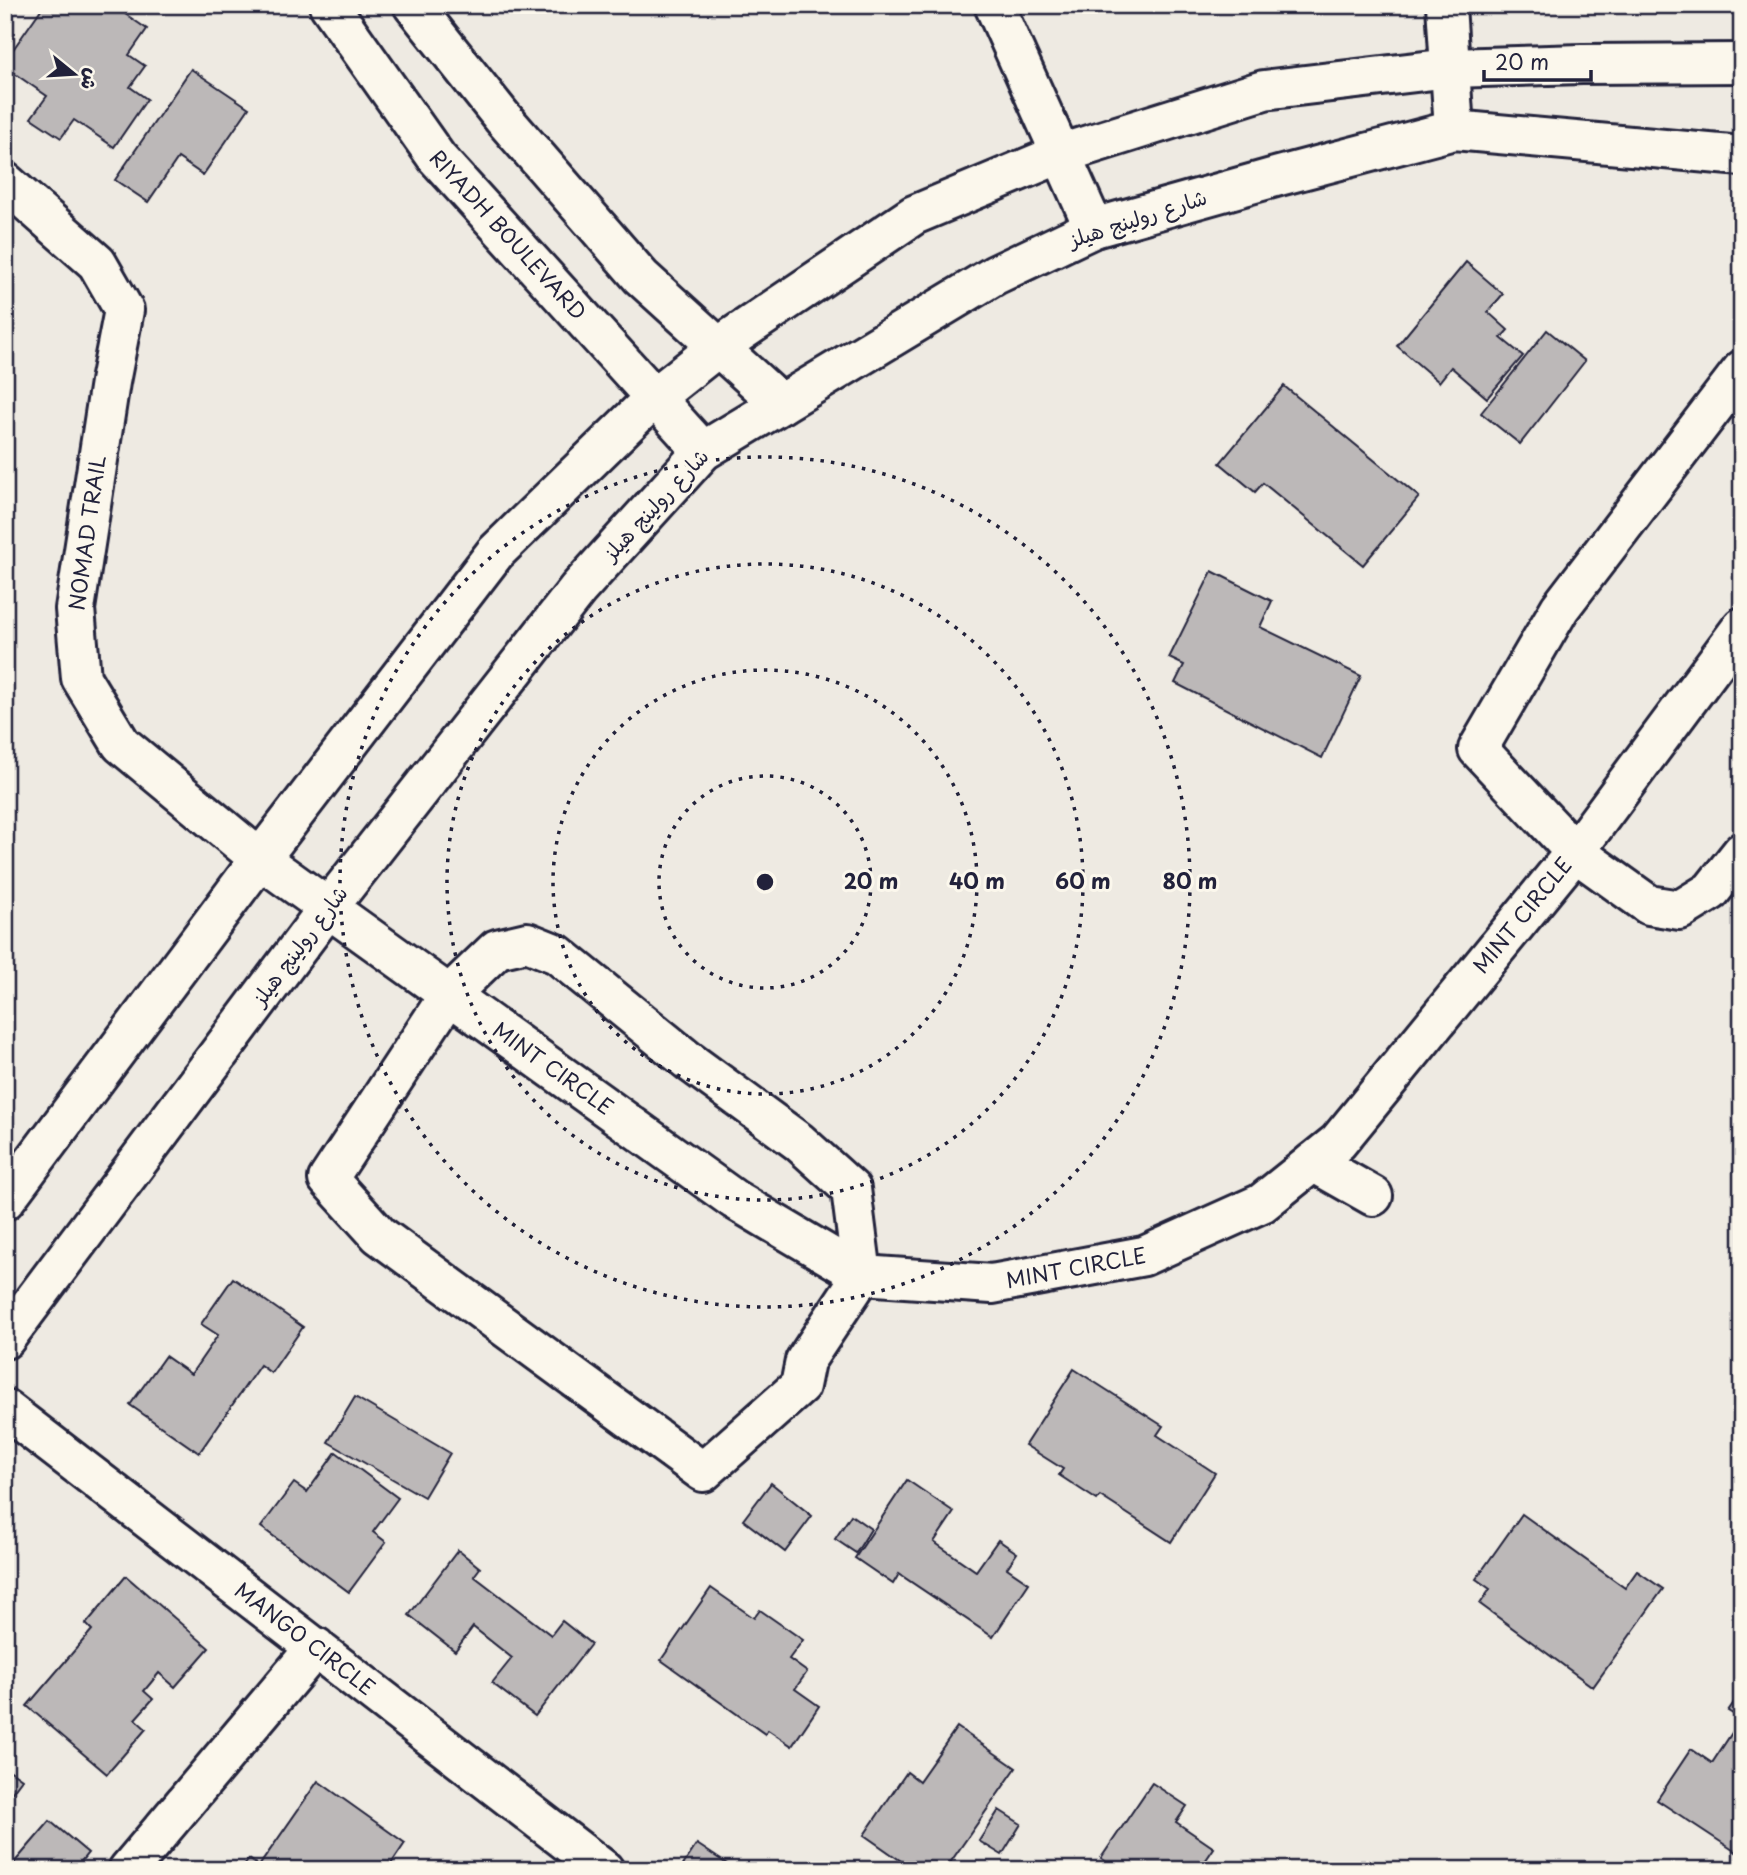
<svg xmlns="http://www.w3.org/2000/svg" width="1747" height="1875" font-family="'Playpen Sans','Playpen Sans Arabic',sans-serif">
<style>
.building{fill:#bcb8b8;stroke:#22223b;stroke-width:2}
.lines{fill:none;stroke-linecap:round;stroke-linejoin:round}
.minor-casing{stroke:#22223b;stroke-width:44}
.major-casing{stroke:#22223b;stroke-width:44}
.minor{stroke:#fbf7ec;stroke-width:38}
.major{stroke:#fbf7ec;stroke-width:38}
.ring{fill:none;stroke:#22223b;stroke-width:3.5;stroke-dasharray:3.5 7}
.labels{text-anchor:middle;stroke-width:6;stroke-linejoin:round;paint-order:stroke}
.street-label{font-size:21px;fill:#22223b;stroke:#fbf7ec}
.centre{fill:#22223b;stroke:#fbf7ec;stroke-width:3.5}
.ring-label{font-size:21px;text-anchor:middle;font-weight:bold;fill:#22223b;stroke:#fbf7ec;stroke-width:6;stroke-linejoin:round;paint-order:stroke}
</style>
<rect width="100%" height="100%" fill="#eeeae2"/>
<filter id="ink" filterUnits="userSpaceOnUse"><feTurbulence type="fractalNoise" baseFrequency=".0143" numOctaves="2"/><feDisplacementMap in="SourceGraphic" scale="14" xChannelSelector="R" yChannelSelector="G"/><feConvolveMatrix kernelMatrix="1 2 1 2 8 2 1 2 1" color-interpolation-filters="sRGB"/></filter>
<g filter="url(#ink)">
<g class="building">
<path d="M 44,5 L 112,5 L 147,29 L 129,55 L 145,66 L 130,87 L 147,99 L 114,147 L 74,120 L 61,138 L 31,118 L 47,96 L 5,67 L 5,61 Z"/>
<path d="M 191,69 L 249,108 L 203,175 L 178,158 L 148,202 L 115,180 Z"/>
<path d="M 1466,262 L 1503,294 L 1488,312 L 1508,330 L 1501,338 L 1523,356 L 1487,398 L 1451,367 L 1439,382 L 1397,346 Z"/>
<path d="M 1547,330 L 1585,361 L 1520,444 L 1481,413 Z"/>
<path d="M 1284,386 L 1419,497 L 1363,565 L 1263,483 L 1255,492 L 1220,463 Z"/>
<path d="M 1212,571 L 1272,601 L 1260,627 L 1361,676 L 1322,758 L 1175,683 L 1184,665 L 1169,658 Z"/>
<path d="M 233,1278 L 303,1327 L 271,1373 L 260,1365 L 199,1453 L 130,1405 L 165,1356 L 191,1374 L 218,1335 L 201,1324 Z"/>
<path d="M 1074,1369 L 1163,1426 L 1157,1435 L 1215,1473 L 1171,1542 L 1100,1496 L 1097,1500 L 1059,1475 L 1063,1469 L 1025,1445 Z"/>
<path d="M 355,1397 L 450,1453 L 424,1497 L 328,1442 Z"/>
<path d="M 336,1452 L 398,1498 L 373,1532 L 386,1542 L 349,1592 L 261,1527 L 294,1483 L 307,1492 Z"/>
<path d="M 907,1480 L 954,1512 L 934,1542 L 976,1571 L 998,1540 L 1017,1553 L 1007,1568 L 1029,1583 L 993,1637 L 899,1574 L 893,1584 L 855,1558 Z"/>
<path d="M 771,1483 L 812,1516 L 785,1552 L 743,1520 Z"/>
<path d="M 1522,1514 L 1625,1588 L 1637,1571 L 1663,1589 L 1593,1687 L 1480,1604 L 1490,1589 L 1476,1579 Z"/>
<path d="M 851,1515 L 871,1529 L 856,1553 L 835,1539 Z"/>
<path d="M 458,1550 L 480,1568 L 474,1576 L 551,1635 L 562,1621 L 591,1644 L 535,1716 L 492,1683 L 512,1658 L 473,1627 L 455,1651 L 409,1615 Z"/>
<path d="M 126,1576 L 209,1648 L 175,1687 L 159,1673 L 144,1691 L 153,1699 L 135,1719 L 146,1729 L 107,1774 L 27,1706 L 92,1630 L 86,1624 Z"/>
<path d="M 711,1588 L 754,1618 L 760,1610 L 803,1640 L 789,1659 L 807,1672 L 795,1689 L 819,1706 L 792,1746 L 768,1730 L 765,1734 L 661,1660 Z"/>
<path d="M 1742,1691 L 1742,1856 L 1657,1800 L 1691,1749 L 1712,1763 L 1741,1719 L 1728,1711 Z"/>
<path d="M 957,1727 L 1016,1768 L 945,1870 L 914,1870 L 864,1835 L 907,1772 L 919,1781 Z"/>
<path d="M 5,1767 L 22,1779 L 5,1802 Z"/>
<path d="M 318,1781 L 405,1843 L 387,1870 L 241,1870 L 249,1859 L 259,1866 Z"/>
<path d="M 1152,1783 L 1187,1806 L 1176,1822 L 1214,1848 L 1199,1870 L 1099,1870 L 1105,1861 L 1101,1858 Z"/>
<path d="M 999,1810 L 1021,1824 L 1002,1855 L 979,1841 Z"/>
<path d="M 50,1821 L 88,1853 L 74,1870 L 20,1870 L 13,1864 Z"/>
<path d="M 697,1844 L 736,1870 L 680,1870 Z"/>
</g>
<g class="lines">
<g class="minor-casing">
<g id="minor">
<path d="M 994,5 L 1094,228"/>
<path d="M 1446,5 L 1454,130"/>
<path id="s1" d="M 5,182 L 97,263 L 124,310 L 110,382 L 75,609 L 81,678 L 121,744 L 260,859 L 735,1200 L 862,1275 L 992,1284 L 1144,1256 L 1262,1203 L 1338,1142 L 1575,852 L 1742,627"/>
<path d="M 1742,370 L 1560,608 L 1478,749 L 1575,852 L 1649,905 L 1680,910 L 1711,891 L 1742,852"/>
<path d="M 527,942 L 557,954 L 690,1062 L 799,1142 L 851,1189 L 862,1275 L 805,1361 L 800,1386 L 703,1472 L 379,1235 L 328,1179 L 449,995 L 497,949 Z"/>
<path d="M 1313,1162 L 1373,1196"/>
<path id="s2" d="M 5,1409 L 604,1870"/>
<path d="M 128,1870 L 316,1647"/>
</g>
</g>
<g class="major-casing">
<g id="major">
<path id="s3" d="M 329,5 L 437,158 L 703,451"/>
<path d="M 413,5 L 502,117 L 641,277 L 781,404"/>
<path d="M 5,1200 L 260,859 L 495,553 L 655,397 L 718,347 L 914,215 L 1060,154 L 1264,90 L 1450,68 L 1582,64 L 1742,63"/>
<path d="M 5,1339 L 328,908 L 578,589 L 703,451 L 995,275 L 1094,228 L 1279,176 L 1454,130 L 1742,156"/>
</g>
</g>
<use href="#minor" class="minor"/>
<use href="#major" class="major"/>
</g>
</g>
<g class="ring">
<circle cx="765" cy="882" r="106"/>
<circle cx="765" cy="882" r="212"/>
<circle cx="765" cy="882" r="318"/>
<circle cx="765" cy="882" r="425"/>
</g>
<g class="labels">
<g class="street-label">
<text transform="translate(1138 219) rotate(-18)" y="7">شارع رولينج هيلز</text>
<text dy="7" stroke="none"><textPath href="#s3" startOffset="292">RIYADH BOULEVARD</textPath></text>
<text transform="translate(656 505) rotate(-47)" y="7">شارع رولينج هيلز</text>
<text transform="translate(88 533) rotate(-82)" y="7">NOMAD TRAIL</text>
<text dy="7" stroke="none"><textPath href="#s1" startOffset="2343">MINT CIRCLE</textPath></text>
<text transform="translate(300 946) rotate(-53)" y="7">شارع رولينج هيلز</text>
<text dy="7" stroke="none"><textPath href="#s1" startOffset="1167">MINT CIRCLE</textPath></text>
<text dy="7" stroke="none"><textPath href="#s1" startOffset="1755">MINT CIRCLE</textPath></text>
<text dy="7" stroke="none"><textPath href="#s2" startOffset="378">MANGO CIRCLE</textPath></text>
</g>
</g>
<circle cx="765" cy="882" r="10" class="centre"/>
<g class="ring-label">
<text x="871" y="889">20 m</text>
<text x="977" y="889">40 m</text>
<text x="1083" y="889">60 m</text>
<text x="1190" y="889">80 m</text>
</g>
<rect width="1747" height="1875" fill="none" stroke="#fbf7ec" stroke-width="28"/>
<rect x="14" y="14" width="1719" height="1847" fill="none" stroke="#22223b" stroke-width="2.5" filter="url(#ink)"/>
<g transform="translate(74 74) rotate(108)" stroke="#fbf7ec" stroke-width="5" paint-order="stroke">
<path d="M0-5L12 26L0 18L-12 26Z" fill="#22223b"/>
<text y="-10" font-size="19" font-weight="bold" text-anchor="middle" fill="#22223b">ش</text>
</g>
<path d="M1484 70v10h107v-10" fill="none" stroke="#22223b" stroke-width="3.5"/>
<text x="1495" y="70" font-size="21" fill="#22223b" stroke="#fbf7ec" stroke-width="5" paint-order="stroke">20 m</text>
</svg>
